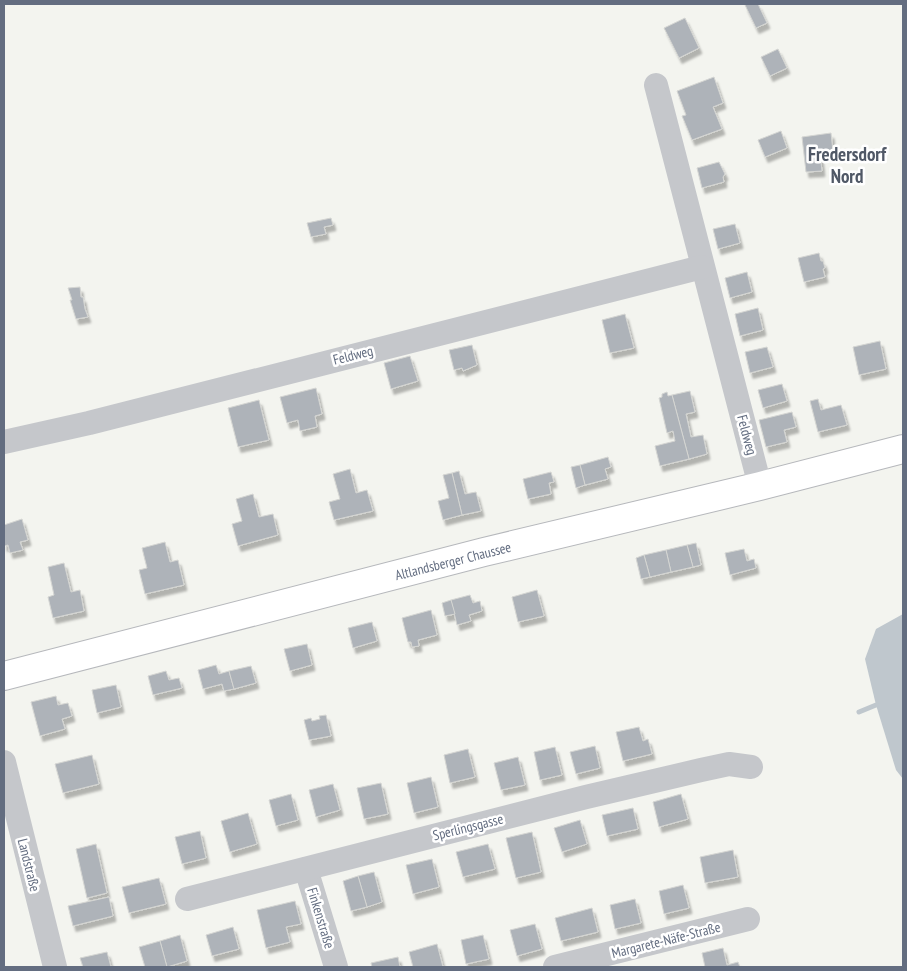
<svg xmlns="http://www.w3.org/2000/svg" width="907" height="971" font-family="'PT Sans Narrow',sans-serif">
<style>
.water{fill:#bfc7cd}
.lines{fill:none;stroke-linecap:round;stroke-linejoin:round}
.stream{stroke:#bfc7cd;stroke-width:5}
.building{fill:#aeb3b9;stroke:#d4d5d2;filter:url(#shadow)}
.major-casing{stroke:#b6b8bc;stroke-width:30}
.minor{stroke:#c5c7cb;stroke-width:24}
.major{stroke:#fff;stroke-width:28}
.labels{text-anchor:middle;stroke-width:5;stroke-linejoin:round;paint-order:stroke}
.street-label{font-size:14px;fill:#636d80;stroke:#fff}
.district-label{font-size:19px;font-weight:bold;fill:#505866;stroke:#fff}
</style>
<defs>
<filter id="shadow"><feDropShadow dx="3" dy="5.5" stdDeviation="1" flood-color="#0004"/></filter>
</defs>
<rect width="100%" height="100%" fill="#f3f4ef"/>
<path class="water" d="M 903,614 L 903,779 L 896,770 L 876,705 L 865,659 L 876,629 Z"/>
<g class="lines">
<path class="stream" d="M 859,712 L 876,705"/>
</g>
<g class="building">
<path d="M 747,4 L 758,4 L 767,23 L 756,28 L 745,5 Z"/>
<path d="M 685,18 L 699,48 L 679,58 L 664,28 Z"/>
<path d="M 778,49 L 787,68 L 770,76 L 761,57 Z"/>
<path d="M 714,77 L 723,103 L 713,107 L 722,129 L 692,140 L 682,116 L 686,115 L 677,91 Z"/>
<path d="M 781,131 L 787,148 L 765,157 L 758,140 Z"/>
<path d="M 831,133 L 833,152 L 820,154 L 822,171 L 806,172 L 802,137 Z"/>
<path d="M 719,162 L 725,174 L 723,177 L 724,182 L 702,188 L 697,168 Z"/>
<path d="M 331,218 L 333,225 L 324,227 L 326,234 L 311,237 L 307,223 Z"/>
<path d="M 735,224 L 740,243 L 718,249 L 713,229 Z"/>
<path d="M 819,253 L 821,261 L 823,261 L 825,268 L 823,269 L 825,277 L 804,282 L 798,258 Z"/>
<path d="M 747,272 L 752,292 L 730,298 L 725,278 Z"/>
<path d="M 80,287 L 81,297 L 83,297 L 85,309 L 88,317 L 76,319 L 70,300 L 72,300 L 68,288 Z"/>
<path d="M 758,308 L 763,330 L 740,336 L 735,314 Z"/>
<path d="M 625,314 L 634,348 L 610,353 L 602,320 Z"/>
<path d="M 880,341 L 886,369 L 859,375 L 853,347 Z"/>
<path d="M 472,345 L 477,365 L 463,371 L 462,368 L 454,370 L 449,350 Z"/>
<path d="M 767,347 L 773,367 L 750,373 L 745,352 Z"/>
<path d="M 410,356 L 418,381 L 391,389 L 384,363 Z"/>
<path d="M 782,384 L 787,401 L 763,408 L 758,390 Z"/>
<path d="M 316,388 L 322,414 L 315,416 L 317,427 L 300,431 L 298,420 L 287,423 L 280,397 Z"/>
<path d="M 690,391 L 695,412 L 686,414 L 691,437 L 703,435 L 707,454 L 689,459 L 672,395 Z"/>
<path d="M 667,392 L 668,396 L 672,395 L 689,459 L 660,466 L 655,446 L 675,441 L 673,431 L 667,433 L 659,398 L 662,397 L 662,394 Z"/>
<path d="M 818,399 L 821,410 L 841,405 L 847,425 L 818,432 L 810,401 Z"/>
<path d="M 259,400 L 269,440 L 238,447 L 228,408 Z"/>
<path d="M 792,412 L 796,427 L 784,430 L 787,442 L 766,447 L 759,420 Z"/>
<path d="M 608,457 L 611,467 L 605,469 L 608,479 L 585,485 L 580,465 Z"/>
<path d="M 580,465 L 585,485 L 576,488 L 571,467 Z"/>
<path d="M 350,469 L 356,493 L 367,490 L 373,511 L 334,520 L 329,502 L 340,499 L 333,474 Z"/>
<path d="M 459,471 L 465,494 L 476,492 L 481,511 L 462,515 L 452,473 Z"/>
<path d="M 551,472 L 554,482 L 549,483 L 551,494 L 528,499 L 523,479 Z"/>
<path d="M 452,473 L 462,515 L 443,520 L 438,501 L 449,498 L 443,475 Z"/>
<path d="M 253,494 L 259,517 L 273,514 L 278,535 L 238,546 L 232,524 L 242,521 L 236,499 Z"/>
<path d="M 22,519 L 28,540 L 20,542 L 23,550 L 10,553 L 8,545 L 4,546 L 4,525 Z"/>
<path d="M 165,542 L 170,562 L 178,560 L 184,585 L 145,594 L 139,570 L 147,568 L 142,548 Z"/>
<path d="M 696,543 L 701,565 L 693,567 L 687,545 Z"/>
<path d="M 687,545 L 693,567 L 671,572 L 666,550 Z"/>
<path d="M 744,549 L 747,561 L 754,559 L 756,568 L 730,575 L 725,553 Z"/>
<path d="M 666,550 L 671,572 L 650,577 L 644,555 Z"/>
<path d="M 644,555 L 650,577 L 641,579 L 636,558 Z"/>
<path d="M 64,563 L 71,592 L 80,590 L 84,611 L 53,618 L 48,597 L 54,595 L 48,567 Z"/>
<path d="M 537,590 L 544,616 L 518,622 L 512,597 Z"/>
<path d="M 470,595 L 473,603 L 480,601 L 482,611 L 469,615 L 471,621 L 457,625 L 451,600 Z"/>
<path d="M 451,600 L 455,614 L 445,616 L 442,603 Z"/>
<path d="M 431,610 L 437,635 L 418,640 L 419,646 L 412,647 L 411,642 L 408,642 L 402,618 Z"/>
<path d="M 372,622 L 377,641 L 353,648 L 348,628 Z"/>
<path d="M 307,644 L 312,665 L 290,671 L 284,649 Z"/>
<path d="M 216,665 L 219,674 L 229,671 L 234,689 L 224,691 L 222,684 L 203,689 L 198,670 Z"/>
<path d="M 251,666 L 256,683 L 234,689 L 229,671 Z"/>
<path d="M 166,671 L 169,680 L 179,678 L 182,688 L 153,695 L 148,676 Z"/>
<path d="M 116,685 L 121,707 L 97,713 L 92,690 Z"/>
<path d="M 56,696 L 58,705 L 68,703 L 72,716 L 62,719 L 65,729 L 40,736 L 31,702 Z"/>
<path d="M 326,715 L 331,736 L 309,740 L 304,720 L 311,718 L 312,721 L 320,719 L 319,716 Z"/>
<path d="M 639,727 L 643,741 L 648,739 L 652,754 L 623,761 L 616,732 Z"/>
<path d="M 595,746 L 600,768 L 576,774 L 570,752 Z"/>
<path d="M 555,747 L 562,775 L 540,780 L 534,752 Z"/>
<path d="M 468,749 L 475,777 L 450,783 L 444,755 Z"/>
<path d="M 92,755 L 99,784 L 63,793 L 55,764 Z"/>
<path d="M 518,757 L 525,785 L 501,790 L 494,763 Z"/>
<path d="M 431,777 L 438,807 L 414,813 L 407,783 Z"/>
<path d="M 381,783 L 388,814 L 364,819 L 357,788 Z"/>
<path d="M 333,784 L 340,810 L 316,817 L 309,790 Z"/>
<path d="M 291,794 L 298,820 L 276,826 L 269,800 Z"/>
<path d="M 681,794 L 688,819 L 659,827 L 653,802 Z"/>
<path d="M 633,808 L 638,829 L 607,836 L 602,815 Z"/>
<path d="M 248,813 L 257,844 L 230,852 L 221,821 Z"/>
<path d="M 580,820 L 587,844 L 562,852 L 554,828 Z"/>
<path d="M 200,831 L 206,858 L 182,864 L 175,837 Z"/>
<path d="M 532,832 L 541,872 L 516,878 L 506,838 Z"/>
<path d="M 96,844 L 107,893 L 87,898 L 76,849 Z"/>
<path d="M 488,844 L 495,869 L 463,877 L 456,852 Z"/>
<path d="M 733,850 L 738,877 L 705,883 L 700,857 Z"/>
<path d="M 432,859 L 439,887 L 413,894 L 406,865 Z"/>
<path d="M 374,872 L 382,902 L 367,907 L 358,876 Z"/>
<path d="M 358,876 L 367,907 L 351,911 L 343,881 Z"/>
<path d="M 159,878 L 166,904 L 129,913 L 122,887 Z"/>
<path d="M 683,885 L 689,908 L 664,914 L 659,891 Z"/>
<path d="M 109,897 L 113,916 L 73,926 L 68,906 Z"/>
<path d="M 635,899 L 641,923 L 615,929 L 610,905 Z"/>
<path d="M 295,901 L 301,924 L 286,927 L 290,942 L 266,948 L 257,910 Z"/>
<path d="M 592,908 L 598,932 L 561,941 L 555,918 Z"/>
<path d="M 535,924 L 542,949 L 517,956 L 510,930 Z"/>
<path d="M 233,927 L 239,949 L 212,956 L 206,935 Z"/>
<path d="M 180,935 L 187,961 L 167,967 L 160,941 Z"/>
<path d="M 483,935 L 489,959 L 466,964 L 461,940 Z"/>
<path d="M 160,941 L 167,967 L 145,967 L 139,947 Z"/>
<path d="M 437,944 L 443,967 L 413,967 L 409,952 Z"/>
<path d="M 723,948 L 727,965 L 738,962 L 740,967 L 705,967 L 702,953 Z"/>
<path d="M 107,952 L 111,967 L 83,967 L 80,958 Z"/>
<path d="M 398,957 L 400,967 L 372,967 L 371,963 Z"/>
</g>
<g class="lines">
<g class="major-casing">
<path id="major" d="M 4,676 L 484,552 L 760,486 L 903,449"/>
</g>
<g class="minor">
<path d="M 656,85 L 760,486"/>
<path d="M 4,442 L 89,423 L 702,267"/>
<path d="M 4,762 L 55,967"/>
<path d="M 306,869 L 336,967"/>
<path d="M 187,899 L 586,797 L 701,770 L 729,764 L 751,767"/>
<path d="M 555,967 L 748,919"/>
</g>
<use href="#major" class="major"/>
</g>
<g class="labels">
<g class="street-label">
<text transform="translate(353 355) rotate(-14)" y="5">Feldweg</text>
<text transform="translate(747 435) rotate(75)" y="5">Feldweg</text>
<text transform="translate(453 561) rotate(-14)" y="5">Altlandsberger Chaussee</text>
<text transform="translate(468 827) rotate(-14)" y="5">Sperlingsgasse</text>
<text transform="translate(29 865) rotate(76)" y="5">Landstraße</text>
<text transform="translate(321 918) rotate(73)" y="5">Finkenstraße</text>
<text transform="translate(666 940) rotate(-14)" y="5">Margarete-Näfe-Straße</text>
</g>
<g class="district-label">
<text x="847" y="161">Fredersdorf<tspan x="847" dy="22">Nord</tspan></text>
</g>
</g>
<rect width="907" height="971" fill="none" stroke="#636d80" stroke-width="10"/>
</svg>
